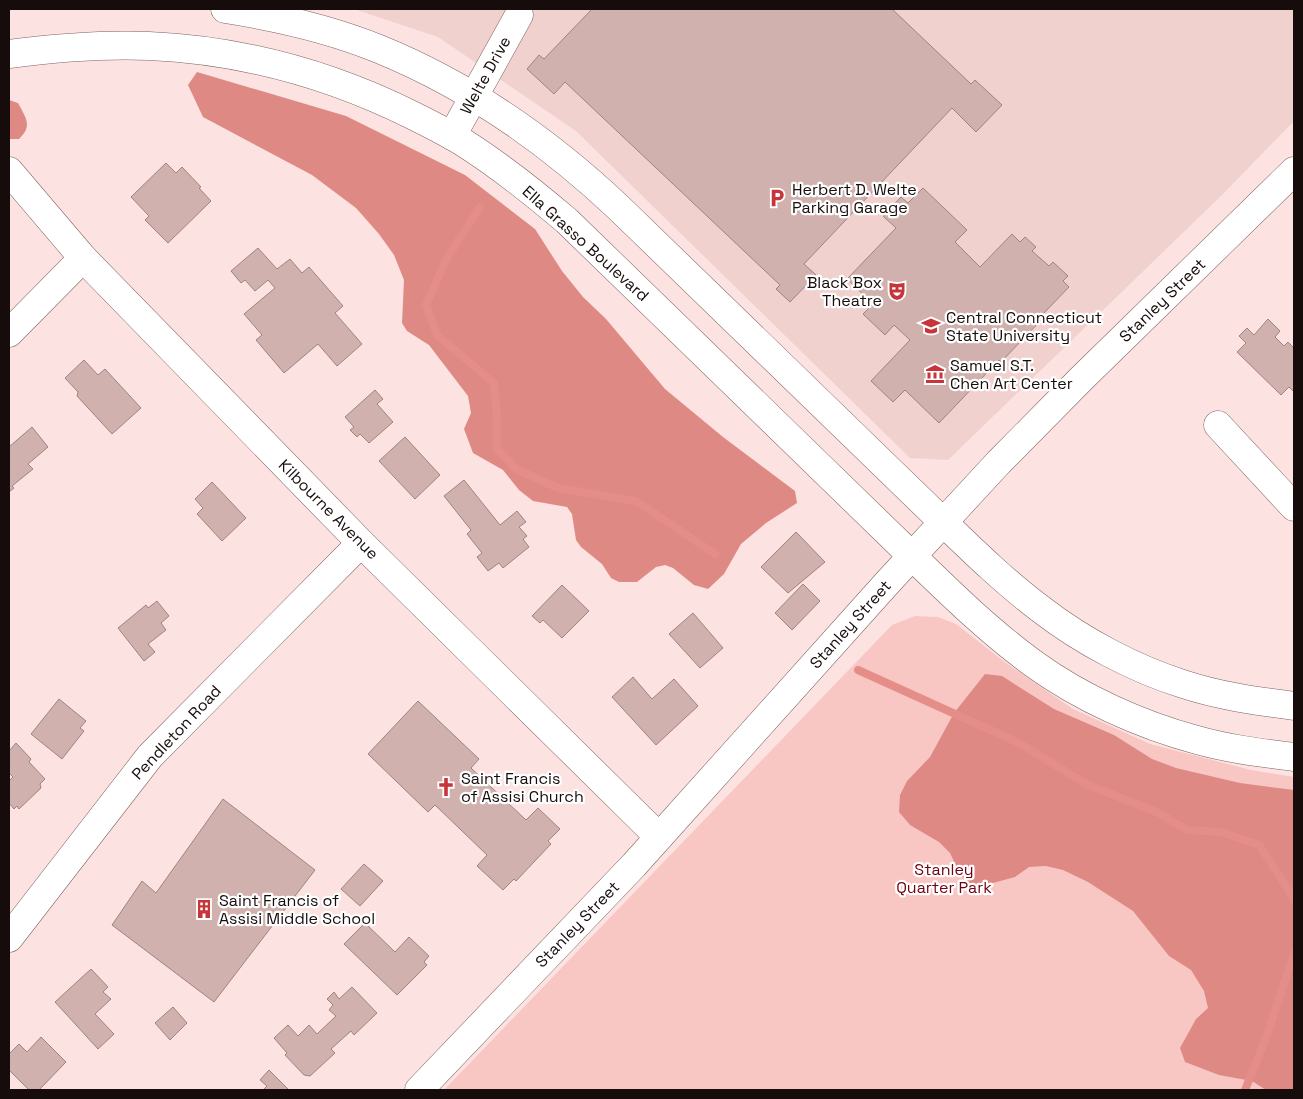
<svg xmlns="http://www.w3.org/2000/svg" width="1303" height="1099" font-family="'Space Grotesk',sans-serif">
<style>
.built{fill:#f1d1ce}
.green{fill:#f8c7c3}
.forest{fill:#df8984}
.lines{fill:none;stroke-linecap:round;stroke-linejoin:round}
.stream{stroke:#e58e89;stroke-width:8}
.building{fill:#d0b1ae;stroke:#a08380}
.minor-casing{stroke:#7e6361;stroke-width:29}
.major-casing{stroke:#7e6361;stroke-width:29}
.minor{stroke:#fff;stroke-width:28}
.major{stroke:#fff;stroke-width:28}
.labels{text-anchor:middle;stroke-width:4.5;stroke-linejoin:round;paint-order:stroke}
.street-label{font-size:16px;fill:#160c0b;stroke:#fff}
.poi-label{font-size:16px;fill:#160c0b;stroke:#fff;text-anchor:start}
.park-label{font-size:16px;fill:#6f0310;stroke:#fff}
</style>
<rect width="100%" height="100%" fill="#fce2e0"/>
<path class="built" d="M 354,9 L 1294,9 L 1294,121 L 1221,196 L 948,460 L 910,458 L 576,131 L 438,37 Z"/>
<path class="green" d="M 915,616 L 938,617 L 956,624 L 1006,663 L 1073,709 L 1150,744 L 1251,770 L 1294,777 L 1294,1090 L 444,1090 L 892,625 Z"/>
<g class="forest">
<path d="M 197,72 L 346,116 L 465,175 L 535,229 L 562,271 L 583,297 L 606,319 L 665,389 L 723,437 L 795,491 L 797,503 L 766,523 L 741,544 L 724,574 L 708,589 L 694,585 L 673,568 L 665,565 L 656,567 L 637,582 L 619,582 L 611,578 L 602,564 L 581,547 L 576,540 L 572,514 L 567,507 L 533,501 L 519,490 L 503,470 L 473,453 L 464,429 L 471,413 L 468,396 L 429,345 L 407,331 L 402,323 L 404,280 L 394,255 L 379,234 L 356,208 L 312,175 L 203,117 L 188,85 Z"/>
<path d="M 9,100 L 18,103 C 26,118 33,126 19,139 L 9,139 Z"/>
<path d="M 985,674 L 1002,676 L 1054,709 L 1114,735 L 1152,759 L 1176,768 L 1240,783 L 1294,790 L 1294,1090 L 1266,1090 L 1252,1081 L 1219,1075 L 1185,1062 L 1180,1048 L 1196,1019 L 1208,1008 L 1204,991 L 1191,970 L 1169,956 L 1133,911 L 1088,882 L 1063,870 L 1046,866 L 1029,867 L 1015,877 L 982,886 L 973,886 L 961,876 L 950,853 L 939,842 L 910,825 L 899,812 L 900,795 L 907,781 L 930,757 L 954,713 Z"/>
</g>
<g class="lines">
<g class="stream">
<path d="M 480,207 L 447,258 L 426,305 L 437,335 L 494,383 L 497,417 L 497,449 L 516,469 L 558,488 L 636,501 L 715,554"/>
<path d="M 858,670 L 1017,742 L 1088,785 L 1157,812 L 1187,830 L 1221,832 L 1259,845 L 1294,898 L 1294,900"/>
<path d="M 1245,1090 L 1266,1038 L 1294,953"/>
</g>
</g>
<g class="building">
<path d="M 592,9 L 892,9 L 971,84 L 975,80 L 1002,105 L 976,132 L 952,108 L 804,264 L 816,275 L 790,302 L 776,289 L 780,285 L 565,82 L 554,94 L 527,69 L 539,55 L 544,59 Z"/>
<path d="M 166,163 L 176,173 L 182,167 L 201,187 L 199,188 L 211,201 L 168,243 L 145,220 L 149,216 L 131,197 Z"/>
<path d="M 923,188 L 967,230 L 955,242 L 980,267 L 1012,234 L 1020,242 L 1025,237 L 1036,247 L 1032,251 L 1049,266 L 1053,262 L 1068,276 L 1063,281 L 1069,287 L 1043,314 L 1045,316 L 1001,362 L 999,360 L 939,423 L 905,390 L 893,402 L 871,381 L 910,340 L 894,325 L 885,335 L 863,314 L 873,304 L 847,279 L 896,228 L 883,216 L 901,197 L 908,203 Z"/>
<path d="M 258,248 L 277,269 L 290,259 L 302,273 L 309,267 L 343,306 L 335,313 L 362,344 L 337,366 L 318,344 L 284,373 L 256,340 L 262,335 L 244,314 L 275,288 L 268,280 L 255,291 L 245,280 L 241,283 L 231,271 Z"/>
<path d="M 1268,319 L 1280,331 L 1275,337 L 1284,346 L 1288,342 L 1294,348 L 1294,392 L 1289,387 L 1281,395 L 1237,352 L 1246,343 L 1239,336 L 1247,328 L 1254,335 Z"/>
<path d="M 84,360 L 98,375 L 105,369 L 141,408 L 112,434 L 77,396 L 78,392 L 65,378 Z"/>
<path d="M 375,390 L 383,399 L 377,404 L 393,422 L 369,443 L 360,434 L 357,437 L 350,430 L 354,427 L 345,417 Z"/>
<path d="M 32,427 L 48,447 L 28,464 L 33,469 L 12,486 L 14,488 L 9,492 L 9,447 Z"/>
<path d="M 405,437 L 440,475 L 415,499 L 379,461 Z"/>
<path d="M 464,480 L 500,525 L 517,511 L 526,522 L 519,527 L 527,536 L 523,539 L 529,547 L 503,568 L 499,563 L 488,571 L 477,557 L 482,553 L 467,534 L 471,530 L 444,496 Z"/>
<path d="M 212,482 L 246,518 L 222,541 L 197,514 L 203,508 L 195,499 Z"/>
<path d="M 796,532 L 825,562 L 788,593 L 761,567 Z"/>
<path d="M 803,584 L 820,601 L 792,630 L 775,613 Z"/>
<path d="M 562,585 L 589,611 L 562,638 L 543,620 L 540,623 L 532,616 Z"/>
<path d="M 157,601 L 169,616 L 161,623 L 166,630 L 148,644 L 155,652 L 144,661 L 118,628 L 146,605 L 148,608 Z"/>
<path d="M 693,613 L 723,648 L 700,668 L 669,634 Z"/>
<path d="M 633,677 L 652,699 L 674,679 L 698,706 L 656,745 L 612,697 Z"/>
<path d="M 59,699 L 86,721 L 80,728 L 84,731 L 62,759 L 31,734 Z"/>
<path d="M 418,701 L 479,759 L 471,768 L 526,820 L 538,808 L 560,829 L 548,841 L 551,844 L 516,881 L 514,879 L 503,890 L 477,866 L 487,855 L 435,805 L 428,812 L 368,754 Z"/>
<path d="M 16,743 L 31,759 L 29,762 L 45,779 L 40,784 L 41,788 L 19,809 L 17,806 L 14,809 L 9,803 L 9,781 L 13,777 L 9,773 L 9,751 Z"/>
<path d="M 223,799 L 315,870 L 214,1002 L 112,925 L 142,881 L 156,893 Z"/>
<path d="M 364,864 L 383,881 L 360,906 L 341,889 Z"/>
<path d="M 365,923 L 395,952 L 409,937 L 429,956 L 424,962 L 427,965 L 397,995 L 344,944 Z"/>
<path d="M 91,969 L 108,987 L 103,992 L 111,999 L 95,1014 L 114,1034 L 98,1049 L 55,1002 Z"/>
<path d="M 352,987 L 377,1013 L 354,1035 L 351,1031 L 331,1049 L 335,1053 L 310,1076 L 304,1075 L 285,1055 L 287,1053 L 274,1038 L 288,1025 L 298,1036 L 309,1025 L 317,1034 L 336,1016 L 329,1010 L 333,1005 L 327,999 L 334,992 L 339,999 Z"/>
<path d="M 173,1007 L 187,1023 L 170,1040 L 155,1023 Z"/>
<path d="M 41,1037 L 66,1062 L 39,1090 L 29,1090 L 9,1070 L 9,1054 L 19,1044 L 27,1052 Z"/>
<path d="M 269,1070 L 289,1090 L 263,1090 L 267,1086 L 260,1080 Z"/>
</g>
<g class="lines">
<g class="minor-casing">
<g id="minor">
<path d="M 452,136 L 519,15"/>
<path d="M 9,171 L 83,258 L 361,543 L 659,837"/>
<path d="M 9,333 L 83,258"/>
<path d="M 1218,425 L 1294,507"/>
<path d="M 943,522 C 975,553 1007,584 1042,610 C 1082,641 1135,669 1183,684 C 1219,696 1257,701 1294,706"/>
<path d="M 912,556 C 951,594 990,632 1034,664 C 1081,698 1141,725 1197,740 C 1229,749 1262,753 1294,757"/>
<path d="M 9,938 L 150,756 L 361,543"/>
</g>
</g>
<g class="major-casing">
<g id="major">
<path d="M 225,9 C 277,17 330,29 379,49 C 470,86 549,142 619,208 L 943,522"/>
<path d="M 9,54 C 55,48 102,44 149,46 C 241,50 332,75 414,116 C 430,124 446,132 461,141 C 499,165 533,192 567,221 L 912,556"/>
<path d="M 419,1090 L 634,865 L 888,582 L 999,462 L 1082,378 L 1294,171"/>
</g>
</g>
<use href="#minor" class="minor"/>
<use href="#major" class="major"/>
</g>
<defs>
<g id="parking-bare" transform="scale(1.5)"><path d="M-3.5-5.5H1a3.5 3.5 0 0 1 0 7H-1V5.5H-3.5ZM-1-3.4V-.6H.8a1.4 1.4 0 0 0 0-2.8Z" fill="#c53539" stroke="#fff" stroke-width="2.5" paint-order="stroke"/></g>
<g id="theatre-bare" transform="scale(1.5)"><path d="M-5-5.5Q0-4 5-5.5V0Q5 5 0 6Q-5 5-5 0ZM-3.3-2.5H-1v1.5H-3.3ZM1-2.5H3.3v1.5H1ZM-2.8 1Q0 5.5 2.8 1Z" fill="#c53539" stroke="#fff" stroke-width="2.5" paint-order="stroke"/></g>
<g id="university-bare" transform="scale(1.5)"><path d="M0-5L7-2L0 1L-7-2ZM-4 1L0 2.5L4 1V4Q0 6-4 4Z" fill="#c53539" stroke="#fff" stroke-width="2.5" paint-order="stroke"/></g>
<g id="museum-bare" transform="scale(1.5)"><path d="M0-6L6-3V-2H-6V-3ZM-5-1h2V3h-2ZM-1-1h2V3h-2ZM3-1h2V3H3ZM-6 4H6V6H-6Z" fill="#c53539" stroke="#fff" stroke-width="2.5" paint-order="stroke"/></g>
<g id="church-bare" transform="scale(1.5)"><path d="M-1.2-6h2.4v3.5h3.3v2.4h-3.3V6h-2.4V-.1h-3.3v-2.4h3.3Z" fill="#c53539" stroke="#fff" stroke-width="2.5" paint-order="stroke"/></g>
<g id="building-bare" transform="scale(1.5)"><path d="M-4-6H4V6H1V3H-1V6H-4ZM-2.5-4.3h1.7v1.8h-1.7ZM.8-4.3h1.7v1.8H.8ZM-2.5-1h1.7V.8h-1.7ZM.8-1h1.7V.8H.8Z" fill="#c53539" stroke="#fff" stroke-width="2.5" paint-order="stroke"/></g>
</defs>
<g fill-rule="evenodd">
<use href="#parking-bare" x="777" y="198"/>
<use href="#theatre-bare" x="897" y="291"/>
<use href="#university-bare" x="931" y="326"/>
<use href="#museum-bare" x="935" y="374"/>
<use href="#church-bare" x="446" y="787"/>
<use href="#building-bare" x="204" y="909"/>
</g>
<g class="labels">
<g class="street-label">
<text transform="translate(485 75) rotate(-61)" y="6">Welte Drive</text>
<text transform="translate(586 243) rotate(42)" y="6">Ella Grasso Boulevard</text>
<text transform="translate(1162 300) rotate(-44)" y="6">Stanley Street</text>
<text transform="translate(329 509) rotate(45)" y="6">Kilbourne Avenue</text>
<text transform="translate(850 624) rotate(-48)" y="6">Stanley Street</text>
<text transform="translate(176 732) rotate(-47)" y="6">Pendleton Road</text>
<text transform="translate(577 924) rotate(-46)" y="6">Stanley Street</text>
</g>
<g class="poi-label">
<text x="792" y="195">Herbert D. Welte<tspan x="792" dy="18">Parking Garage</tspan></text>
<text x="882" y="288" text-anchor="end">Black Box<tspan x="882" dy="18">Theatre</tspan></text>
<text x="946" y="323">Central Connecticut<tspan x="946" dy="18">State University</tspan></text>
<text x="950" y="371">Samuel S.T.<tspan x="950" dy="18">Chen Art Center</tspan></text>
<text x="461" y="784">Saint Francis<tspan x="461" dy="18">of Assisi Church</tspan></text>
<text x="219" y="906">Saint Francis of<tspan x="219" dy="18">Assisi Middle School</tspan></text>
</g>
<g class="park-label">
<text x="944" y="875">Stanley<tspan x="944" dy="18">Quarter Park</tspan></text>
</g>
</g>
<rect width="1303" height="1099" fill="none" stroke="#160c0b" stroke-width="20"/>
</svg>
